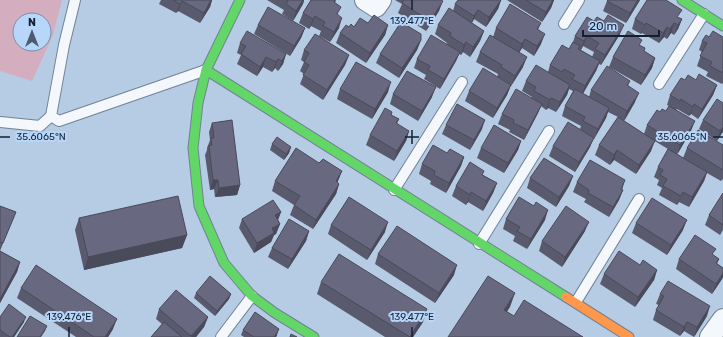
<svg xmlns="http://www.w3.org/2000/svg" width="723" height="337" font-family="Rubik,sans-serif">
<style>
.green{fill:#d4aebf;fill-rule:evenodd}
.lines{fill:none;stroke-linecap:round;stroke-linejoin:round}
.lane-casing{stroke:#728295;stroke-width:12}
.street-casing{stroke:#728295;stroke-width:22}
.fast-casing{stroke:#728295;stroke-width:11}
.slow-casing{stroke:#728295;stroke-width:11}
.lane{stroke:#f4f7fb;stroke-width:10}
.street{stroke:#f4f7fb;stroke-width:20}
.fast{stroke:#63d668;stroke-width:9}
.slow{stroke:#ff974d;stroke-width:9}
.wall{fill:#595a6e;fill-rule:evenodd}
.shaded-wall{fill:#494a5a}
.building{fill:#686980;stroke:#494a5a}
.ticks{fill:none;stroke:#122131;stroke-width:1.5}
.ticks-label{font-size:10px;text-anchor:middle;fill:#122131;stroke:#b7d6fa;stroke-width:4;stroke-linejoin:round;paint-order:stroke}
</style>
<rect width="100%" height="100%" fill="#b6cbe4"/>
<path class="green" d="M 0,0 L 62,0 L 53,35 L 32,81 L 0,71 ZM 20,20 L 44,20 L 44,44 L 20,44 Z"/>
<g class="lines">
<g class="lane-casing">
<g id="lane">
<path d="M 75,0 L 64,45 L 51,116 L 59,121 L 206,70"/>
<path d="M 564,24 L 579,0"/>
<path d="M 659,84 L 704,14"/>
<path d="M 0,122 L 40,126 L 51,116"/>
<path d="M 394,190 L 462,82"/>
<path d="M 479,244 L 549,131"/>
<path d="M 576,302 L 639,199"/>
<path d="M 221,337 L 252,296"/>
</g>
</g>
<g class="street-casing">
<g id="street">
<path d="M 365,0 L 376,7 L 381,0"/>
<path d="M 710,337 L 723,319"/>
</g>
</g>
<g class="fast-casing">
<g id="fast">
<path d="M 240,0 L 206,70 L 198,103 L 193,148 L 199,206 L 224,263 L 252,296 L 275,313 L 314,337"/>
<path d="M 682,0 L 723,26"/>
<path d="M 206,70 L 566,297"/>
</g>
</g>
<g class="slow-casing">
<path id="slow" d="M 566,297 L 629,337"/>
</g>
<use href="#lane" class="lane"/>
<use href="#street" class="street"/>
<use href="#fast" class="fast"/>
<use href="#slow" class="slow"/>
</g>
<g class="wall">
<path d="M 161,0 L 212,0 L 210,7 L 200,23 L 178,11 L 176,13 L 159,4 Z"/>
<path d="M 267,0 L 304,0 L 303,4 L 293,21 L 282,14 L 284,10 Z"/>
<path d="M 311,0 L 336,0 L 335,3 L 338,15 L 339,28 L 330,42 L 319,36 L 321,31 L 311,26 L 309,29 L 299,23 L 303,13 Z"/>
<path d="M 395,0 L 441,0 L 439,11 L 426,31 L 398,13 L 402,4 Z"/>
<path d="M 501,0 L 498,9 L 486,27 L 474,19 L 472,23 L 484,31 L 480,41 L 470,57 L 463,52 L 461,55 L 459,54 L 456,61 L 440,89 L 424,79 L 426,75 L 414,68 L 417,59 L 447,44 L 447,43 L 435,34 L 438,25 L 453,11 L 455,4 Z"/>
<path d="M 507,0 L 554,0 L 551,8 L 542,22 Z"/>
<path d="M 640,0 L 626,23 L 603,11 L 607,1 Z"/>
<path d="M 679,18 L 682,19 L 678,29 L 674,35 L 671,33 L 667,39 L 664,37 L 659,43 L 642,33 L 641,34 L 632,29 L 635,19 Z"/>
<path d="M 594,21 L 620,34 L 601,65 L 599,64 L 596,71 L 583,94 L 589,97 L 591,90 L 630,81 L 628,86 L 635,102 L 624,121 L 618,117 L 644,134 L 647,125 L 660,112 L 666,111 L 669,106 L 667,105 L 670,95 L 685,80 L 696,80 L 717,85 L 713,95 L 698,119 L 691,114 L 689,116 L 677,109 L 676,110 L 691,131 L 677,154 L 683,158 L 687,148 L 723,145 L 723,179 L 721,181 L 707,173 L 704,181 L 689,207 L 679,202 L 677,205 L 659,195 L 662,188 L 657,185 L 659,180 L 654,177 L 658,167 L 668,149 L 653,140 L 651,151 L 636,174 L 614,160 L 610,165 L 595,155 L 599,145 L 618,117 L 608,112 L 606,118 L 594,139 L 593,139 L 590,147 L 575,172 L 549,156 L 553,146 L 580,129 L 581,126 L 562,116 L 565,106 L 573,91 L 569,89 L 567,95 L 556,112 L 548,108 L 546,110 L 541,106 L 538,113 L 524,140 L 509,132 L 510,130 L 498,124 L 502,114 L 531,98 L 532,97 L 522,91 L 526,81 L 548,72 L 550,65 L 569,49 L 573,42 L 575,36 ZM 583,46 L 594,52 L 592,57 L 581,50 Z"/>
<path d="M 368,23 L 388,25 L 385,35 L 366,63 L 336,43 L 340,33 L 349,27 L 354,27 Z"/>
<path d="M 541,23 L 538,30 L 541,44 L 534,56 L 522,48 L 519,53 L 523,67 L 511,86 L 511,85 L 507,95 L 493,118 L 465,101 L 469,91 L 497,77 L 498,74 L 476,62 L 480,52 L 493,37 L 496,28 Z"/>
<path d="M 258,25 L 305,28 L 301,38 L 290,56 L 254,34 Z"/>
<path d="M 709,37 L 723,37 L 723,83 L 722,84 L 706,76 L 708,72 L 697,66 L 702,52 L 699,50 L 702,41 Z"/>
<path d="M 421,40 L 417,50 L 399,78 L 376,63 L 380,54 Z"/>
<path d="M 240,43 L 286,54 L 283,64 L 278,71 L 275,68 L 272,72 L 263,67 L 257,76 L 237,64 L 241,55 L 237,53 Z"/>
<path d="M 640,45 L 644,51 L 655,58 L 652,68 L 641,85 L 609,67 L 613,57 Z"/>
<path d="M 304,50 L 349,55 L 345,65 L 323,100 L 300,84 L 304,74 L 300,71 L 304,62 L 301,60 Z"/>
<path d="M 340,89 L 388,92 L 372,119 L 337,99 Z"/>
<path d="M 393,94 L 432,97 L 418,121 L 390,104 Z"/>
<path d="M 723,103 L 723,133 L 722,133 L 717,141 L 699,129 L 703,120 Z"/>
<path d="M 391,115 L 399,119 L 397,124 L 409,131 L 406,141 L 394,161 L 366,145 L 370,135 Z"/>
<path d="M 212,123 L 240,185 L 237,195 L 215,197 L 214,189 L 210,190 L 205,155 L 207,150 L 207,148 L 210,140 L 209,132 Z"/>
<path d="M 446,125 L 482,129 L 470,150 L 442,134 Z"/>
<path d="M 521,141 L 518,150 L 504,173 L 477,158 L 481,148 Z"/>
<path d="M 272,144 L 291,147 L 289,153 L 284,160 L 270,150 Z"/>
<path d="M 447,153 L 464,157 L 461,166 L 446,193 L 430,184 L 431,181 L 419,174 L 422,164 Z"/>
<path d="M 319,163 L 342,171 L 337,183 L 339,184 L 336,194 L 313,229 L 290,215 L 294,205 L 272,191 L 275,181 Z"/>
<path d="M 483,175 L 497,183 L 493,193 L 483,211 L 468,202 L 466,205 L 452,196 L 456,186 Z"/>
<path d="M 573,176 L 569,186 L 556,207 L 527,188 L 530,178 Z"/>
<path d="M 577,182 L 623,190 L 619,200 L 609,217 L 584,202 L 586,199 L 573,192 Z"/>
<path d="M 723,193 L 723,230 L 720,235 L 705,225 L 709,215 Z"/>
<path d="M 0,206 L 16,212 L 0,251 L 20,262 L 17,272 L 0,303 Z"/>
<path d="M 534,206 L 545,220 L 527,249 L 513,241 L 515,236 L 503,229 L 506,219 Z"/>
<path d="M 281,212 L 278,220 L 280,224 L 276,234 L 274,235 L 271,242 L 254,253 L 239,228 L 242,219 Z"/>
<path d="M 79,218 L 187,235 L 182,248 L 84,270 L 75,230 Z"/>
<path d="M 636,223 L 683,230 L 667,255 L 632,233 Z"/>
<path d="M 331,225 L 385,232 L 367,260 L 328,234 Z"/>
<path d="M 309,231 L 306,241 L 288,269 L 268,257 L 272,248 Z"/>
<path d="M 585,231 L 562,267 L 539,251 L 542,241 Z"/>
<path d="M 378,254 L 454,275 L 435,303 L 375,264 Z"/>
<path d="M 713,255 L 719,259 L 717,264 L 723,268 L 723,277 L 722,279 L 712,294 L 676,269 L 679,259 Z"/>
<path d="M 640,265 L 657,270 L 654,280 L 635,307 L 600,284 L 604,274 Z"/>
<path d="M 321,282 L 423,322 L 413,337 L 385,337 L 317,294 Z"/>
<path d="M 21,288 L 113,329 L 108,337 L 76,337 L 17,298 Z"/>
<path d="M 196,293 L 231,294 L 229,299 L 215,316 L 194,298 Z"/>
<path d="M 660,294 L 707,316 L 694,337 L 684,331 L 680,336 L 653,320 L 656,310 L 659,305 L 656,304 Z"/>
<path d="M 159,309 L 208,317 L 204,327 L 196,337 L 151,337 L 162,324 L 156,319 Z"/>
<path d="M 0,317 L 24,322 L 14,337 L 0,337 Z"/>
<path d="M 243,330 L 277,335 L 276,337 L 244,337 L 241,335 Z"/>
</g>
<g class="shaded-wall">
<path d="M 211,0 L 212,0 L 210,7 L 200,23 L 204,13 Z"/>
<path d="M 303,0 L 304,0 L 303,4 L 293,21 L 296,11 Z"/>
<path d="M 501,0 L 498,9 L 486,27 L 489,17 Z"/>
<path d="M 553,0 L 554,0 L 551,8 L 542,22 L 546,12 Z"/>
<path d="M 638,0 L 640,0 L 626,23 L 630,13 Z"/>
<path d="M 182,1 L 178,11 L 176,13 L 180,4 Z"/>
<path d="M 443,1 L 439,11 L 426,31 L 430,21 Z"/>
<path d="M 478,10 L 474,19 L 470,26 L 474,16 Z"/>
<path d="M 315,16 L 311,26 L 309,29 L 313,19 Z"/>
<path d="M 342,18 L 339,28 L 330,42 L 334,32 Z"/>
<path d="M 682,19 L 678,29 L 674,35 L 678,25 Z"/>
<path d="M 646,23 L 642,33 L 641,34 L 645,25 Z"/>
<path d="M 674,23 L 671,33 L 667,39 L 670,29 Z"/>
<path d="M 388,25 L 385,35 L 366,63 L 370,53 Z"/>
<path d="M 624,25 L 620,34 L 601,65 L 605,55 Z"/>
<path d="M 667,27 L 664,37 L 659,43 L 663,33 Z"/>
<path d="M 305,28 L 301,38 L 290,56 L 294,46 Z"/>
<path d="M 484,31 L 480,41 L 470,57 L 473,47 Z"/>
<path d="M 545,34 L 541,44 L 534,56 L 537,46 Z"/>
<path d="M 587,36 L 583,46 L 580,51 L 584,41 Z"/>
<path d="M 525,39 L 522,48 L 518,54 L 522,44 Z"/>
<path d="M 421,40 L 417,50 L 399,78 L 402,68 Z"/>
<path d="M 466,42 L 463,52 L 461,55 L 464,45 Z"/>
<path d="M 460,52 L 456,61 L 440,89 L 444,79 Z"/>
<path d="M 286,54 L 283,64 L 278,71 L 282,61 Z"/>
<path d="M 349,55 L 345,65 L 323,100 L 327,90 Z"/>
<path d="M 266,57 L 263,67 L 257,76 L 260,67 Z"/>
<path d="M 527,57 L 523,67 L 511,86 L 515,76 Z"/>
<path d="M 655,58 L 652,68 L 641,85 L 645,75 Z"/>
<path d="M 278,59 L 275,68 L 272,72 L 276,62 Z"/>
<path d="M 600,61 L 596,71 L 581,96 L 585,86 Z"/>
<path d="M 391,82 L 388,92 L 372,119 L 375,109 Z"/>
<path d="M 511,85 L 507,95 L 493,118 L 497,108 Z"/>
<path d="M 570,85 L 567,95 L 556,112 L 560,102 Z"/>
<path d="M 717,85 L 713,95 L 698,119 L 702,109 Z"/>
<path d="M 436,87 L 432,97 L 418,121 L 422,111 Z"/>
<path d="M 639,93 L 635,102 L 624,121 L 627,111 Z"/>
<path d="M 551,98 L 548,108 L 546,110 L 550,100 Z"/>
<path d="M 542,104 L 538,113 L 524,140 L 528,130 Z"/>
<path d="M 694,104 L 691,114 L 689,116 L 693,107 Z"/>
<path d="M 609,108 L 606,118 L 594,139 L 598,129 Z"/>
<path d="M 485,120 L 482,129 L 470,150 L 474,140 Z"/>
<path d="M 695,121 L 691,131 L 677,155 L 680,145 Z"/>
<path d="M 723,127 L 723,130 L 722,133 L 717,141 L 720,131 Z"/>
<path d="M 409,131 L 406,141 L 394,161 L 397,151 Z"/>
<path d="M 594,138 L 590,147 L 575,172 L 579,162 Z"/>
<path d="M 521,141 L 518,150 L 504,173 L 508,163 Z"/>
<path d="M 655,141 L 651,151 L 636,174 L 639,165 Z"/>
<path d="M 291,147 L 289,153 L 284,160 L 286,154 Z"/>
<path d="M 617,150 L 614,160 L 610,165 L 614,155 Z"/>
<path d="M 464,157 L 461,166 L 446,193 L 449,183 Z"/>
<path d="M 342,171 L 338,181 L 332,191 L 336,181 Z"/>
<path d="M 707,172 L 704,181 L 689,207 L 692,197 Z"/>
<path d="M 573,176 L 569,186 L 556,207 L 559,197 Z"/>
<path d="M 213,180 L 218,180 L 214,189 L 210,190 Z"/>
<path d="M 625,180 L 622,190 L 621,189 Z"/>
<path d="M 497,183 L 493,193 L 483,211 L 486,201 Z"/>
<path d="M 339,184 L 336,194 L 313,229 L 316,220 Z"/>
<path d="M 240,185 L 237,195 L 215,197 L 219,188 Z"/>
<path d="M 623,190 L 619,200 L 609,217 L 613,207 Z"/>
<path d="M 471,192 L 468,202 L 466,205 L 470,195 Z"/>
<path d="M 683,192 L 679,202 L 677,205 L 681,196 Z"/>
<path d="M 548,210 L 545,220 L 527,249 L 531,239 Z"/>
<path d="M 281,212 L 277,222 L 275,215 Z"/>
<path d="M 687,220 L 683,230 L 667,255 L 671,245 Z"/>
<path d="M 388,222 L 385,232 L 367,260 L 371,250 Z"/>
<path d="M 589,222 L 585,231 L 562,267 L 565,257 Z"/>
<path d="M 280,224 L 276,234 L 274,235 L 271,242 L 254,253 L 257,243 L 272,228 Z"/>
<path d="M 309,231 L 306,241 L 288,269 L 292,259 Z"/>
<path d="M 187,235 L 182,248 L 84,270 L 88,257 Z"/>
<path d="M 20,262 L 17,272 L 0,303 L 0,299 Z"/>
<path d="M 457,265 L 454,275 L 435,303 L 439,293 Z"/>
<path d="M 657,270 L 654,280 L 635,307 L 638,297 Z"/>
<path d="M 723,273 L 723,277 L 722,279 L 712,294 L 716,284 Z"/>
<path d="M 515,293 L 510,307 L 499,324 L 504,310 Z"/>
<path d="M 231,294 L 229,299 L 215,316 L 217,311 Z"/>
<path d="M 710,306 L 707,316 L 694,337 L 697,327 Z"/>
<path d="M 427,309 L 423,322 L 413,337 L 410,337 Z"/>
<path d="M 26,317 L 24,322 L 14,337 L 12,337 Z"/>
<path d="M 208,317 L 204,327 L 196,337 L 191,337 Z"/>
<path d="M 117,319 L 113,329 L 108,337 L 105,337 Z"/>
<path d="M 687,322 L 684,331 L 680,336 L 684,327 Z"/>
<path d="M 47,326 L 45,331 L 41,337 L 40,337 Z"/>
<path d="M 279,329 L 277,335 L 276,337 L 274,337 Z"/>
</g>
<g class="building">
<path d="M 173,0 L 211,0 L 204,13 L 182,1 L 180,4 Z"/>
<path d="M 287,0 L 303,0 L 296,11 L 286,4 L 288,1 Z"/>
<path d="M 311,0 L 335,0 L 334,2 L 341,7 L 337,14 L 342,18 L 334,32 L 323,26 L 325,22 L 315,16 L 313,19 L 303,13 Z"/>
<path d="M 404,0 L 441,0 L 443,1 L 430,21 L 402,3 Z"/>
<path d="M 458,0 L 501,0 L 489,17 L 478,10 L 474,16 L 455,4 Z"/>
<path d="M 526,0 L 553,0 L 546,12 Z"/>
<path d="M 608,0 L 638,0 L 630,13 L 607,1 Z"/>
<path d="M 647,0 L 666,0 L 682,10 L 677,17 L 682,19 L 678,25 L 674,23 L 670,29 L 667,27 L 663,33 L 646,23 L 645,25 L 635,19 Z"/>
<path d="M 510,4 L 541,23 L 537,29 L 545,34 L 537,46 L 525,39 L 522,44 L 496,28 Z"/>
<path d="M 268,7 L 305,28 L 294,46 L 258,25 Z"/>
<path d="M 449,8 L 484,31 L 473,47 L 466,42 L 464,45 L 450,36 L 451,33 L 438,25 Z"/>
<path d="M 374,15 L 388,25 L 370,53 L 340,33 L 346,25 L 349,27 L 351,24 L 354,27 L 360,18 L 368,23 Z"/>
<path d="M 608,15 L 624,25 L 605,55 L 595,49 L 599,43 L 587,36 L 584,41 L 575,36 L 587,17 L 594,21 L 597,17 L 604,21 Z"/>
<path d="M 401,22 L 421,34 L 421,40 L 402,68 L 380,54 Z"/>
<path d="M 247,31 L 286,54 L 282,61 L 278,59 L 276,62 L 266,57 L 260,67 L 241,54 L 246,46 L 240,43 Z"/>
<path d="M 628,31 L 642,40 L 639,45 L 645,48 L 644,51 L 655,58 L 645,75 L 613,57 Z"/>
<path d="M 713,31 L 723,37 L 723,73 L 710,66 L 712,62 L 700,56 L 707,43 L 702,41 L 706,35 L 709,37 Z"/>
<path d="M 315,34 L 349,55 L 327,90 L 303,75 L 309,65 L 304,62 L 309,53 L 304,50 Z"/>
<path d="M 431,35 L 460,52 L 444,79 L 428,70 L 430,66 L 417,59 Z"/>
<path d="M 490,35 L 527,57 L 515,76 L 501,67 L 502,65 L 480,52 Z"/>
<path d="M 573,42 L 580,46 L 578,49 L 600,61 L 585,86 L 572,79 L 575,75 L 564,69 L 562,72 L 550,65 L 562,45 L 569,49 Z"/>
<path d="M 356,62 L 391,82 L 375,109 L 340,89 Z"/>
<path d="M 536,65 L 570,85 L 560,102 L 551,98 L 550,100 L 534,91 L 536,87 L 526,81 Z"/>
<path d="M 607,66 L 630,81 L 627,85 L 639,93 L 627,111 L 591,90 Z"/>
<path d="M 483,68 L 511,85 L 497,108 L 469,91 Z"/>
<path d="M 407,71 L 436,87 L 422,111 L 393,94 Z"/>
<path d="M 699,74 L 717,85 L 702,109 L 694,104 L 693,107 L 681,99 L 680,101 L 670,95 L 681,78 L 685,80 L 688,75 L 696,80 Z"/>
<path d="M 516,89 L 542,104 L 528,130 L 513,123 L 514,120 L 502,114 Z"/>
<path d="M 575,89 L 609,108 L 598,129 L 583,121 L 585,117 L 565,106 Z"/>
<path d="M 717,99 L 723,103 L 723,127 L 720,131 L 703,120 Z"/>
<path d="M 457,104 L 485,120 L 474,140 L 446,125 Z"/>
<path d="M 669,106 L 695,121 L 680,145 L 647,125 L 657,110 L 660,112 L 662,109 L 666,111 Z"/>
<path d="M 385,108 L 392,112 L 391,115 L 399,119 L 396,123 L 409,131 L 397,151 L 370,135 Z"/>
<path d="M 618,117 L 655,141 L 639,165 L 617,150 L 614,155 L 599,145 Z"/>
<path d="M 232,120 L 240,185 L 219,188 L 218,180 L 213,180 L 209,146 L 212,145 L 211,138 L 214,138 L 212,123 Z"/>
<path d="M 568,122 L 594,138 L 579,162 L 553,146 Z"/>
<path d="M 494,125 L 521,141 L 508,163 L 481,148 Z"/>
<path d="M 698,130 L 723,145 L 723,170 L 687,148 Z"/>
<path d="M 277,137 L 291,147 L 286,154 L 272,144 Z"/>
<path d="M 433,145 L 447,153 L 450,149 L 464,157 L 449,183 L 434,175 L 435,171 L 422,164 Z"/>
<path d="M 296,148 L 319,163 L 323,159 L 342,171 L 336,181 L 339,184 L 316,220 L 294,205 L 300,196 L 275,181 Z"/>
<path d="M 668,149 L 707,172 L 692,197 L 683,192 L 681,196 L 663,186 L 667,179 L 660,175 L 663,170 L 658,167 Z"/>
<path d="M 544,158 L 573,176 L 559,197 L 530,178 Z"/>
<path d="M 590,160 L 625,180 L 621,189 L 623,190 L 613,207 L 588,193 L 589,190 L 577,182 Z"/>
<path d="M 470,162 L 484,171 L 482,175 L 497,183 L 486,201 L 471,192 L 470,195 L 456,186 Z"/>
<path d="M 723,193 L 723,225 L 709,215 Z"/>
<path d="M 178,196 L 187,235 L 88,257 L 79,218 Z"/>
<path d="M 349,197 L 388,222 L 371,250 L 331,225 Z"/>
<path d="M 519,197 L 534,206 L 536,202 L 548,210 L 531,239 L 517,231 L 520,227 L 506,219 Z"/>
<path d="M 652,198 L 687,220 L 671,245 L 636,223 Z"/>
<path d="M 273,200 L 281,212 L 275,215 L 280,224 L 272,228 L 274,233 L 257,243 L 242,219 Z"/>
<path d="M 0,206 L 16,212 L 3,243 L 0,242 Z"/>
<path d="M 566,206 L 589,222 L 565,257 L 542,241 Z"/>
<path d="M 289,219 L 309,231 L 292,259 L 272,248 Z"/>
<path d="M 397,226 L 457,265 L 439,293 L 378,254 Z"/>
<path d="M 695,235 L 716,249 L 712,254 L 719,259 L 716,263 L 723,268 L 723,273 L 716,284 L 679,259 Z"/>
<path d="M 0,251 L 20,262 L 0,299 Z"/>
<path d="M 619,251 L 640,265 L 643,260 L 657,270 L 638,297 L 604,274 Z"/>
<path d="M 339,254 L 427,309 L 410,337 L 321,282 Z"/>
<path d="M 36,265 L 117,319 L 105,337 L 94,337 L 21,288 Z"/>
<path d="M 210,276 L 231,294 L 217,311 L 196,293 Z"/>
<path d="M 488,276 L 515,293 L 504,310 L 514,316 L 524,300 L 583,337 L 448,337 Z"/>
<path d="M 668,281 L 710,306 L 697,327 L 687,322 L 684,327 L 656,310 L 664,296 L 660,294 Z"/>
<path d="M 176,290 L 208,317 L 191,336 L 159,309 Z"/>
<path d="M 9,304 L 26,317 L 12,337 L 10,337 L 0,330 L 0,317 Z"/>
<path d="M 255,312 L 279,329 L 274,337 L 254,337 L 243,330 Z"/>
<path d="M 30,316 L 47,326 L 40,337 L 17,337 Z"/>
<path d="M 164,322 L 182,337 L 151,337 Z"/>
<path d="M 291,334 L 297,337 L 290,337 Z"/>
</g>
<path class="ticks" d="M 412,0 L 412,10M 412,130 L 412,144M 0,137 L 10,137M 405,137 L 419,137M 713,137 L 723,137M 69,327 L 69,337M 412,327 L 412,337"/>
<g class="ticks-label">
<text x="412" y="24">139.477°E</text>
<text x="41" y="140">35.6065°N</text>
<text x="682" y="140">35.6065°N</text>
<text x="69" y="320">139.476°E</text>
<text x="412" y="320">139.477°E</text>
</g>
<g transform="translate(32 32)"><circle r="19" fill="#b7d6fa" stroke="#758eaa"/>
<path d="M0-3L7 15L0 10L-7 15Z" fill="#4b5c70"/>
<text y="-6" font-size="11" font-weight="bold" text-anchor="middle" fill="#122131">N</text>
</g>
<path d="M583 30v6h76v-6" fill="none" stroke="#122131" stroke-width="2"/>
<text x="589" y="30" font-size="12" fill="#122131" stroke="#b7d6fa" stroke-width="3" paint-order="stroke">20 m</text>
</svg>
